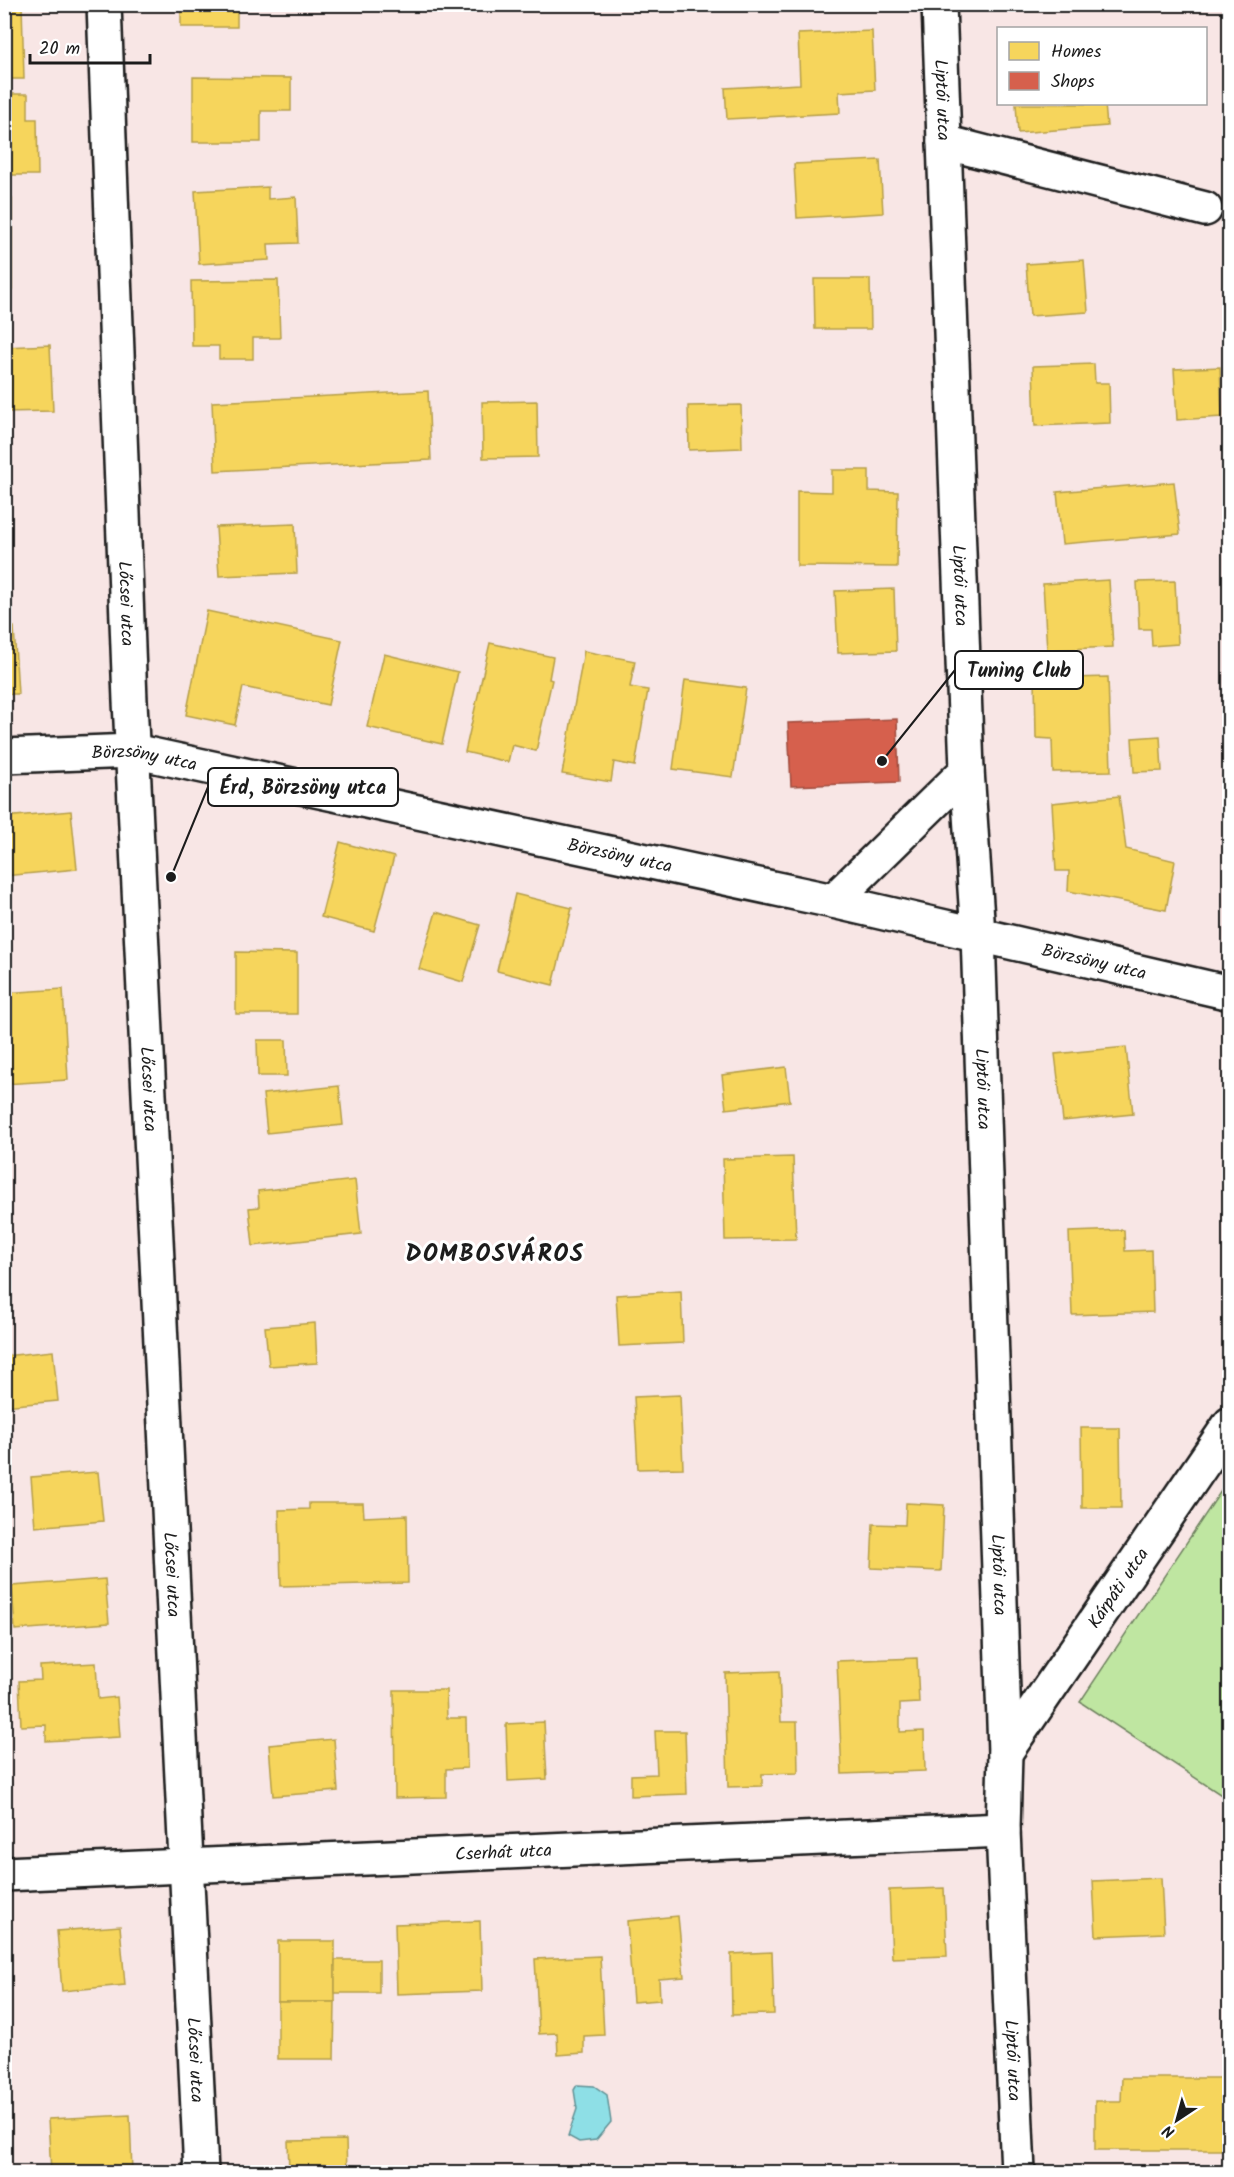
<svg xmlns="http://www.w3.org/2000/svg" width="1234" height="2177" font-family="Kalam,sans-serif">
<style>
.green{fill:#bfe6a1;stroke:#6e815e;stroke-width:1.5}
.water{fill:#8edfe6;stroke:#609195;stroke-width:1.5}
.homes{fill:#f6d55c;stroke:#b59e49;stroke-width:1.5}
.shops{fill:#d6604d;stroke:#9e4c3e;stroke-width:1.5}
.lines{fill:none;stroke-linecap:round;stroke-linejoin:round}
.minor-casing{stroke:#1c1c1c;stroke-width:38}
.minor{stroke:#fff;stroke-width:33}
.labels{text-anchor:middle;stroke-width:6;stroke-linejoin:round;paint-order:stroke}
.street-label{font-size:18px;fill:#1c1c1c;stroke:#fff}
.district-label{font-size:24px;font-weight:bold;letter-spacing:1.5px;fill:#1c1c1c;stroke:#fff}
.leader{fill:none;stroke:#1c1c1c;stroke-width:2}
.callout-dot{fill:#1c1c1c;stroke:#fff;stroke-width:2}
.callout{fill:#fff;stroke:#1c1c1c;stroke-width:2}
.callout-label{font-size:20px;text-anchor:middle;font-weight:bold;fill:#1c1c1c}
</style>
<rect width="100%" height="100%" fill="#f8e6e5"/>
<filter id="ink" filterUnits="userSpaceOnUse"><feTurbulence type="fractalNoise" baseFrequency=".0167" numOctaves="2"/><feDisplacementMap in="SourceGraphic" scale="12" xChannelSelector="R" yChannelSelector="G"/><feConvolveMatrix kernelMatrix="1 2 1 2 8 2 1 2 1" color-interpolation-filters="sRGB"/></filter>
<g filter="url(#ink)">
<path class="green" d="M 1229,1479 L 1229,1800 L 1080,1702 Z"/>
<path class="water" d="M 577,2085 L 594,2086 L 607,2095 L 611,2122 L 596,2140 L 579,2142 L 568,2136 L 577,2109 L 574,2090 Z"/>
<g class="homes">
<path d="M 4,4 L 22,4 L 24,79 L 4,79 Z"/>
<rect x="181" y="4" width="56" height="23"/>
<path d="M 872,31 L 875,90 L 839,92 L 840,113 L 727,119 L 725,88 L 800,84 L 798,34 Z"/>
<path d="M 193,77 L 291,78 L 291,111 L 261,111 L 261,142 L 193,142 Z"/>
<path d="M 4,94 L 28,94 L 28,119 L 37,119 L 38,175 L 4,175 Z"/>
<path d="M 1016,104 L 1105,104 L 1107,126 L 1018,133 Z"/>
<path d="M 880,160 L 883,213 L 797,218 L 794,164 Z"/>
<path d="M 268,187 L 268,199 L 296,197 L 298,243 L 268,244 L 269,260 L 199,264 L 195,191 Z"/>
<rect x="4" y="198" width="8" height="92"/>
<path d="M 1084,260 L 1088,312 L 1030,316 L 1026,264 Z"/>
<path d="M 814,279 L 870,279 L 871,329 L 815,329 Z"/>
<path d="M 278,280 L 280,338 L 253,338 L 253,359 L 219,359 L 219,346 L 192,346 L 191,281 Z"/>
<path d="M 50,345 L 53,411 L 4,412 L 4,347 Z"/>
<path d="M 1094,364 L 1095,383 L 1109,383 L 1110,423 L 1035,426 L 1033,366 Z"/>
<path d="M 1220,367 L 1222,417 L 1177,420 L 1174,369 Z"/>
<path d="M 428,391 L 431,460 L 215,471 L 212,402 Z"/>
<path d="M 537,401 L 538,457 L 483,458 L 482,402 Z"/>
<path d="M 741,405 L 742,448 L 689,450 L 688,406 Z"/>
<path d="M 832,470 L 869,470 L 869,491 L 898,492 L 897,567 L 797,566 L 797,491 L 832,492 Z"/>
<path d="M 1174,482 L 1180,534 L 1062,544 L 1057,492 Z"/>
<path d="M 295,524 L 297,573 L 219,576 L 216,527 Z"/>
<path d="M 1109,580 L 1113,647 L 1047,650 L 1043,584 Z"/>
<path d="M 1175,581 L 1178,644 L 1152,646 L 1151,629 L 1139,629 L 1137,582 Z"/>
<path d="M 894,589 L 896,651 L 838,653 L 835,591 Z"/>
<path d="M 207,611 L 342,640 L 328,705 L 243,687 L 235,725 L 186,715 Z"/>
<path d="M 14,627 L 18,694 L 4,694 L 4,628 Z"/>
<path d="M 490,643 L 553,657 L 549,679 L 552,680 L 536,751 L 512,745 L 508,762 L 465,752 Z"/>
<path d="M 584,651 L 635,661 L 630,687 L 648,690 L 635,766 L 614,762 L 611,782 L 562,774 Z"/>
<path d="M 384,654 L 458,672 L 442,744 L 367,727 Z"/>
<path d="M 1108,677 L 1111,771 L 1053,772 L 1052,739 L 1036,738 L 1035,679 Z"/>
<path d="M 685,680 L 746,688 L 733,777 L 673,769 Z"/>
<path d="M 1160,736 L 1162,771 L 1134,772 L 1132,738 Z"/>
<path d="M 1119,796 L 1126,849 L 1175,861 L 1166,910 L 1068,891 L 1069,871 L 1056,871 L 1052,803 Z"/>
<path d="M 71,811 L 77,869 L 4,876 L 4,817 Z"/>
<path d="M 340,842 L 394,857 L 374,931 L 321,917 Z"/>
<path d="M 515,894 L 572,908 L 553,985 L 497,971 Z"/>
<path d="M 436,912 L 480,925 L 463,982 L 419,969 Z"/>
<path d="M 236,952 L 297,953 L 297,1014 L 236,1014 Z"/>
<path d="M 63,989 L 68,1080 L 4,1084 L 4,993 Z"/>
<path d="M 257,1040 L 286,1040 L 287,1076 L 258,1076 Z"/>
<path d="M 1126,1047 L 1133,1114 L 1063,1121 L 1055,1054 Z"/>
<path d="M 786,1067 L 790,1101 L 726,1109 L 722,1075 Z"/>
<path d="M 339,1086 L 343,1125 L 267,1133 L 263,1094 Z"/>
<path d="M 793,1157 L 796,1239 L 725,1240 L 723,1159 Z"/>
<path d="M 355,1180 L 361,1234 L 253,1246 L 249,1208 L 259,1207 L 258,1191 Z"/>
<path d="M 1124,1230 L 1125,1251 L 1151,1250 L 1153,1312 L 1072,1315 L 1069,1232 Z"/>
<path d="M 681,1291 L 683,1343 L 619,1346 L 616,1295 Z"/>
<path d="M 315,1323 L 317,1363 L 269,1366 L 265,1327 Z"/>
<path d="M 53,1351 L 58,1401 L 4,1406 L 4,1356 Z"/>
<path d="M 680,1395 L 683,1468 L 638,1469 L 634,1397 Z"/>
<path d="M 1081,1428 L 1120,1428 L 1121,1508 L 1082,1508 Z"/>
<path d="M 98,1472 L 103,1521 L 35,1527 L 31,1477 Z"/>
<path d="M 309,1503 L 363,1503 L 364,1517 L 407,1515 L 408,1583 L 281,1586 L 279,1510 L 309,1509 Z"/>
<path d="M 906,1503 L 944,1505 L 941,1571 L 871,1568 L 873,1524 L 905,1525 Z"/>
<path d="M 105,1579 L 109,1623 L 15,1630 L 12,1586 Z"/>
<path d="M 917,1658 L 919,1703 L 900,1704 L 900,1732 L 924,1731 L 925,1771 L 842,1774 L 837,1661 Z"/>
<path d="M 96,1663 L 98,1699 L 117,1697 L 120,1737 L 46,1741 L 46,1725 L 21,1726 L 19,1681 L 41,1680 L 40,1666 Z"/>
<path d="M 779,1671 L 781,1722 L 797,1722 L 798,1773 L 762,1774 L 762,1786 L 728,1787 L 725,1673 Z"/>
<path d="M 394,1690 L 446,1690 L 447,1718 L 466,1718 L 467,1768 L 446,1769 L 446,1797 L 395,1798 Z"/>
<path d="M 544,1722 L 547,1779 L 508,1781 L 506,1724 Z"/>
<path d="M 655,1731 L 685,1731 L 687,1794 L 631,1796 L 631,1775 L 657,1774 Z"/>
<path d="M 334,1739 L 338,1791 L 273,1796 L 269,1745 Z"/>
<path d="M 1161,1878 L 1164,1933 L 1096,1936 L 1093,1881 Z"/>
<path d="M 944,1888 L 947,1956 L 892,1958 L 889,1890 Z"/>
<path d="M 678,1916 L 684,1977 L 659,1979 L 660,2000 L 633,2002 L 627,1921 Z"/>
<path d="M 480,1921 L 482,1991 L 397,1994 L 395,1924 Z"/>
<path d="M 120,1926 L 125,1985 L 62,1991 L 57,1931 Z"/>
<rect x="278" y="1941" width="57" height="61"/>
<path d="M 772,1952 L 774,2014 L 732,2015 L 731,1954 Z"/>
<path d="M 600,1956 L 604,2035 L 584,2036 L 584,2053 L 558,2055 L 557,2033 L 539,2034 L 535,1959 Z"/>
<rect x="335" y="1960" width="44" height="33"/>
<path d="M 278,2002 L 335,2002 L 334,2059 L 278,2059 Z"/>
<path d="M 1122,2078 L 1225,2078 L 1225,2150 L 1095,2150 L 1095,2101 L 1121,2101 Z"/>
<path d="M 130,2115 L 132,2172 L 51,2172 L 48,2119 Z"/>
<path d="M 346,2140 L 347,2172 L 289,2172 L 288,2141 Z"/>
</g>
<path class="shops" d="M 897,719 L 899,782 L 791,786 L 788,723 Z"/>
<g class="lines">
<g class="minor-casing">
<g id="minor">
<path id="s1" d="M 104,4 L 130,701 L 201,2172"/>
<path id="s2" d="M 939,4 L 967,770 L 978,934 L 1005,1753 L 1003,1830 L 1018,2172"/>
<path d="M 944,142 L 1205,209"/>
<path id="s3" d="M 4,756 L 133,751 L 833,901 L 1230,993"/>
<path d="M 833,901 L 967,770"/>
<path id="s4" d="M 1005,1753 L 1230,1424"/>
<path id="s5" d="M 4,1874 L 1003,1830"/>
</g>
</g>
<use href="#minor" class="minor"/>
</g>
</g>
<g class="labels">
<g class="street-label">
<text dy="6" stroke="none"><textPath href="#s2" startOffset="96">Liptói utca</textPath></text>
<text dy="6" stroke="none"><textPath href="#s2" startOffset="582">Liptói utca</textPath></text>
<text dy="6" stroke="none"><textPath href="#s1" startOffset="600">Lőcsei utca</textPath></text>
<text dy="6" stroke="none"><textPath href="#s3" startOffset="141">Börzsöny utca</textPath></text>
<text dy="6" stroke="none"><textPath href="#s3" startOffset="627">Börzsöny utca</textPath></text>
<text dy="6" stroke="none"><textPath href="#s3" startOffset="1113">Börzsöny utca</textPath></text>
<text dy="6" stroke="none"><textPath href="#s2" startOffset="1086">Liptói utca</textPath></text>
<text dy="6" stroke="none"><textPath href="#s1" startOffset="1086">Lőcsei utca</textPath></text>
<text dy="6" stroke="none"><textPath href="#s1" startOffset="1572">Lőcsei utca</textPath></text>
<text dy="6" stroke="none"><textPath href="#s2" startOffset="1572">Liptói utca</textPath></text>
<text dy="6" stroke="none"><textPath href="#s4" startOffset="200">Kárpáti utca</textPath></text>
<text dy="6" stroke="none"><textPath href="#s5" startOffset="500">Cserhát utca</textPath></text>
<text dy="6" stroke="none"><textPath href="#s1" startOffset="2058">Lőcsei utca</textPath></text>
<text dy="6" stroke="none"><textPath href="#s2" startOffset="2058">Liptói utca</textPath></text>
</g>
<g class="district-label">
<text x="495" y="1261">DOMBOSVÁROS</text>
</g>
</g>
<path class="leader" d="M882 761L955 670M171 877L208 787"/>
<g class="callout-dot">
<circle cx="882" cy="761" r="6"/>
<circle cx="171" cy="877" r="6"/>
</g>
<g class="callout">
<rect x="955" y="651" width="128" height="38" rx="6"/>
<rect x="208" y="768" width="190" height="38" rx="6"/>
</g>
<g class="callout-label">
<text x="1019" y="677">Tuning Club</text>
<text x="303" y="794">Érd, Börzsöny utca</text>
</g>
<rect width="1234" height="2177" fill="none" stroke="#fff" stroke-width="24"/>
<rect x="12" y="12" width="1210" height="2153" fill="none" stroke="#1c1c1c" stroke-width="2" filter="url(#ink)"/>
<rect x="997" y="27" width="210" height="78" fill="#ffffff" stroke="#a4a4a4" stroke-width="1.5"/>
<rect x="1009" y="42" width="30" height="18" fill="#f6d55c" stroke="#a4a4a4" stroke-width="1.5"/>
<text x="1051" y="57" font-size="18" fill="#1c1c1c">Homes</text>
<rect x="1009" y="72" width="30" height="18" fill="#d6604d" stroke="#a4a4a4" stroke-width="1.5"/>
<text x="1051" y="87" font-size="18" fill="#1c1c1c">Shops</text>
<g transform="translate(1177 2120) rotate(216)" stroke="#ffffff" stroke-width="4.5" paint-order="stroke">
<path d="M0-4.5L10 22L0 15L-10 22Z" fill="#1c1c1c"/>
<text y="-9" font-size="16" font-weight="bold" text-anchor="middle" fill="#1c1c1c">N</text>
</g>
<path d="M30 54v9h120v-9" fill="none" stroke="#1c1c1c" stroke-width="3"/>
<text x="39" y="54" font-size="18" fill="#1c1c1c" stroke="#ffffff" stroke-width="4.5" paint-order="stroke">20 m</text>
</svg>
